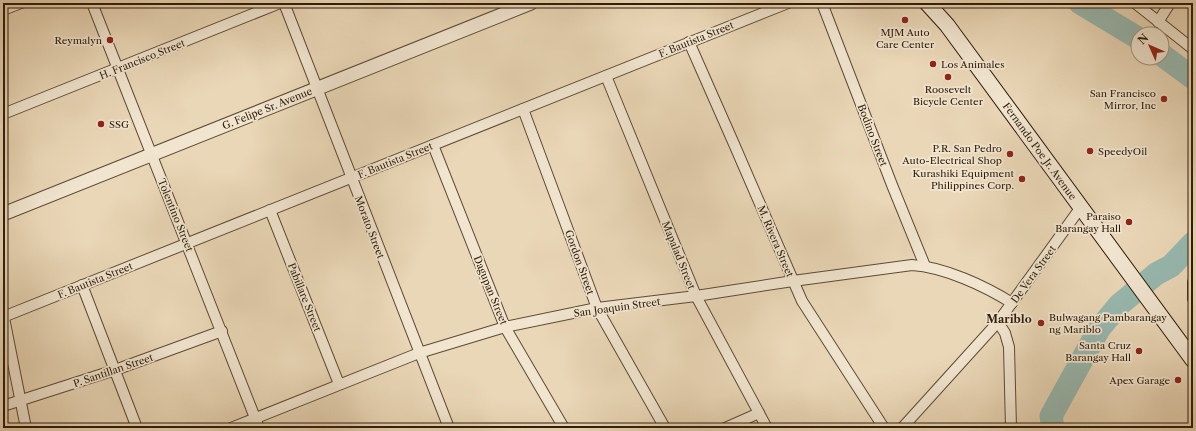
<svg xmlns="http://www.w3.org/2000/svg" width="1196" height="431" font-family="'Libre Caslon Text',serif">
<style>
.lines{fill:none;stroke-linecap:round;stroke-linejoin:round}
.river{stroke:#98b9b0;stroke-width:23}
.minor-casing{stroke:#5e4b34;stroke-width:12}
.tertiary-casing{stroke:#5e4b34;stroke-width:15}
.secondary-casing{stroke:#2f1c09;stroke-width:17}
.minor{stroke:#f1e5d0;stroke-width:10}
.tertiary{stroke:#f1e5d0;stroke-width:13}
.secondary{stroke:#f1e5d0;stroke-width:15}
.poi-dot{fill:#8f2418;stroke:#f1e5d0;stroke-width:1.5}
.labels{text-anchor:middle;stroke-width:3.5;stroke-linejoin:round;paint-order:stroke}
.poi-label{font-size:10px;fill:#2f1c09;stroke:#f1e5d0;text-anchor:end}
.street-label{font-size:10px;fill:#2f1c09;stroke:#f1e5d0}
.neighbourhood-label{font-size:11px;font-weight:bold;fill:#2f1c09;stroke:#f1e5d0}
</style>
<rect width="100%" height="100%" fill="#ead7b7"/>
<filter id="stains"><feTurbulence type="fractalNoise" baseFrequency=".005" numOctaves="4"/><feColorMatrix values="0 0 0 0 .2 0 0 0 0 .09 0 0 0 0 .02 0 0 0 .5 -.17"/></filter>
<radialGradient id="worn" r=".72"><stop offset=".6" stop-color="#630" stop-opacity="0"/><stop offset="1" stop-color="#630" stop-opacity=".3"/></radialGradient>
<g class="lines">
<g class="river">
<path d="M 1080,3 L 1138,38"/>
<path d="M 1162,55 L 1193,78"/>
<path d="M 1053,428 L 1051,416 L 1099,329 L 1119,305 L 1156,274 L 1171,266 L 1193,243"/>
</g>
<g class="minor-casing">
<g id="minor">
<path d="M 92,3 L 259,428"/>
<path d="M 284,3 L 449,428"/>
<path d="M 822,3 L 892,185 L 925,266"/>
<path d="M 1135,3 L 1193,49"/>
<path d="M 3,10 L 21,3"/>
<path d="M 1158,22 L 1170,3"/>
<path d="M 689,42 L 734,144 L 802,301 L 884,428"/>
<path d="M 606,76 L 696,296 L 767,428"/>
<path d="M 523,109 L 597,308 L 665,428"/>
<path d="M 3,114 L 280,3"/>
<path d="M 433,145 L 505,327 L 564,428"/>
<path d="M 270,210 L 339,384"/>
<path d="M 1193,282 L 1193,299"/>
<path d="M 82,285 L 137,428"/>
<path d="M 3,313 L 26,428"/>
<path d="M 3,317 L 788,3"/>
<path d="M 998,322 L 1005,333 L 1009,347 L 1011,428"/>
<path d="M 3,406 L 115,370 L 222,331"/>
<path d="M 231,428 L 419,353 L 505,327 L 597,308 L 696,296 L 793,281 L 912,265 C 944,267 985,286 1012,303"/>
<path d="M 725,428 L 759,413"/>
<path d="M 902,428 L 998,322 L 1081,207"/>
</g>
</g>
<g class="tertiary-casing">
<path id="tertiary" d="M 3,214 L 531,3"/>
</g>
<g class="secondary-casing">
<path id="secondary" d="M 927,3 L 947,25 L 1193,360"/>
</g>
<use href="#minor" class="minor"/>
<use href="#tertiary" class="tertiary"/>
<use href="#secondary" class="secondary"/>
</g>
<g class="poi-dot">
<circle cx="905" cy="20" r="4"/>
<circle cx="110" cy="40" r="4"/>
<circle cx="933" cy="64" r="4"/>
<circle cx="948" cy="77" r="4"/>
<circle cx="1164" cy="99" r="4"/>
<circle cx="101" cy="124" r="4"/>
<circle cx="1090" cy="151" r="4"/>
<circle cx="1010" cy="154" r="4"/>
<circle cx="1022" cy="179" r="4"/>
<circle cx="1129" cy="222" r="4"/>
<circle cx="1041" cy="323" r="4"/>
<circle cx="1139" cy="351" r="4"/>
<circle cx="1178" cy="380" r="4"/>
</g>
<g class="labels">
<g class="poi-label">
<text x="905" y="36" text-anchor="middle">MJM Auto<tspan x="905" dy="12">Care Center</tspan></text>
<text x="102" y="44">Reymalyn</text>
<text x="941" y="68" text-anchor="start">Los Animales</text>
<text x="948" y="93" text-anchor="middle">Roosevelt<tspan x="948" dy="12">Bicycle Center</tspan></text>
<text x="1156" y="97">San Francisco<tspan x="1156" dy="12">Mirror, Inc</tspan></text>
<text x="109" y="128" text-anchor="start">SSG</text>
<text x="1002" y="152">P.R. San Pedro<tspan x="1002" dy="12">Auto-Electrical Shop</tspan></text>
<text x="1098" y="155" text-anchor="start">SpeedyOil</text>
<text x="1014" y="177">Kurashiki Equipment<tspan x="1014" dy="12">Philippines Corp.</tspan></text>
<text x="1121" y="220">Paraiso<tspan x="1121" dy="12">Barangay Hall</tspan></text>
<text x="1049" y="321" text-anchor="start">Bulwagang Pambarangay<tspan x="1049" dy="12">ng Mariblo</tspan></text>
<text x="1131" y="349">Santa Cruz<tspan x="1131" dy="12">Barangay Hall</tspan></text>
<text x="1170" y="384">Apex Garage</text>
</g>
<g class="street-label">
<text transform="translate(696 39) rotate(-22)" y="4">F. Bautista Street</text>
<text transform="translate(142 59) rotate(-22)" y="4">H. Francisco Street</text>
<text transform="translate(267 108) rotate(-22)" y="4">G. Felipe Sr. Avenue</text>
<text transform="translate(873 135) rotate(69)" y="4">Bodino Street</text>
<text transform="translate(1040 151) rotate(54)" y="4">Fernando Poe Jr. Avenue</text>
<text transform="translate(395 160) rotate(-22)" y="4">F. Bautista Street</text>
<text transform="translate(176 215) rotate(68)" y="4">Tolentino Street</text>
<text transform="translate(370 227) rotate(69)" y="4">Morato Street</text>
<text transform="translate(776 241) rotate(67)" y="4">M. Rivera Street</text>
<text transform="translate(679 255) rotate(68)" y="4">Mapalad Street</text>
<text transform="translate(580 262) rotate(70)" y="4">Gordon Street</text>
<text transform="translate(1033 274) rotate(-54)" y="4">De Vera Street</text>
<text transform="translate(95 280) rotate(-22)" y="4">F. Bautista Street</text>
<text transform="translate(491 290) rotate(68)" y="4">Dagupan Street</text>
<text transform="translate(305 297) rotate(68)" y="4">Pabillare Street</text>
<text transform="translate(617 307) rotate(-8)" y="4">San Joaquin Street</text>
<text transform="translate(113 370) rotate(-19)" y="4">P. Santillan Street</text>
</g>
<g class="neighbourhood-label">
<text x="1009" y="323">Mariblo</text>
</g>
</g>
<rect width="1196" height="431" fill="none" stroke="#ead7b7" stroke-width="16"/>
<rect x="4" y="4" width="1188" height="423" fill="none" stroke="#2f1c09" stroke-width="2"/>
<rect x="8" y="8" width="1180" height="415" fill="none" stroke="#2f1c09"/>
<g transform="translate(1150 46) rotate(315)"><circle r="19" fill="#f1e5d0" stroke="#a39580"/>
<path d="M0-3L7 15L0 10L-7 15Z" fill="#8f2418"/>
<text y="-6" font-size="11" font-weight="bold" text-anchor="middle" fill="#2f1c09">N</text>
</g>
<rect width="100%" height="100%" filter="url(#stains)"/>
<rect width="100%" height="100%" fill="url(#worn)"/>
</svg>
